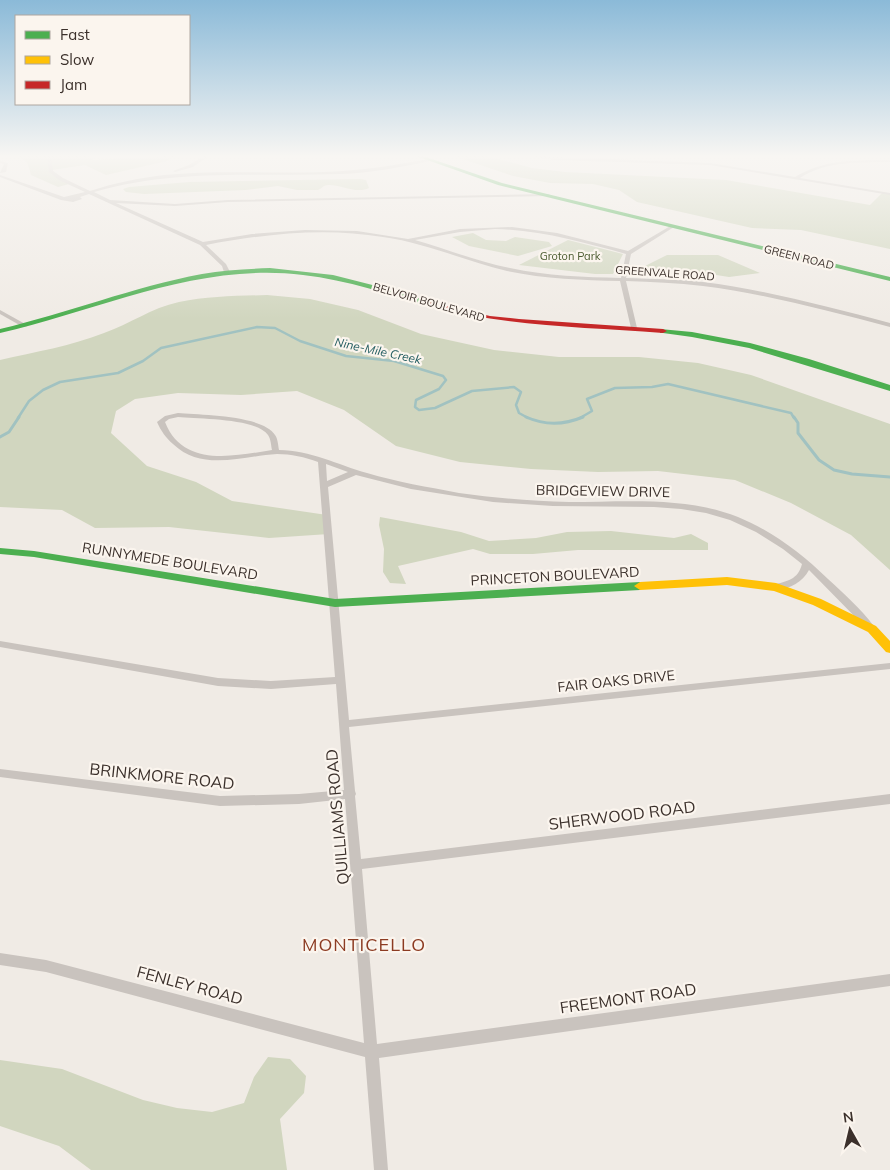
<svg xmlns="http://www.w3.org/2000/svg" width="890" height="1170" font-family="Mulish,sans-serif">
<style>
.green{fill:#d1d6bf}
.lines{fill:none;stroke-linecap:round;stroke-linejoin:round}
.stream-far1{stroke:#a1c2c1;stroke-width:2.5}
.stream{stroke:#a1c2c1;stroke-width:3}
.street{fill:#c9c3be;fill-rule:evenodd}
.fast{fill:#4caf50;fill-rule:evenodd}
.slow{fill:#ffc107;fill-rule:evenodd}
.jam{fill:#c62828;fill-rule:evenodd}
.labels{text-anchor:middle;stroke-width:4.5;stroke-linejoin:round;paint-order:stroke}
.far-park-label{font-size:11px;fill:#4a5a2e;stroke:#fbf5ee}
.far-street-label{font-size:11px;fill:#3b302b;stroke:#fbf5ee}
.far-water-label{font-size:12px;font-style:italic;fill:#1f5a5e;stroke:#fbf5ee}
.street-label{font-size:14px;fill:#3b302b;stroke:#fbf5ee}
.near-street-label{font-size:16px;fill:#3b302b;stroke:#fbf5ee}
.near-neighbourhood-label{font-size:18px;letter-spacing:1px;fill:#8c3b22;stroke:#fbf5ee}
</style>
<rect width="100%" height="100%" fill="#f0ebe5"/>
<g class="green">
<path d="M 14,156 L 92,156 L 93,160 L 175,156 L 167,161 L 106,175 L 85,165 L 52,170 L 69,184 L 58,187 L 31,175 C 28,162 27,159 14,156 Z"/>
<path d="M 454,156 L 487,156 L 532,168 L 565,172 L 726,180 L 870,205 L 883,192 L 890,194 L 890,249 L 801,230 L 752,228 L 637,202 L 619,190 L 593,184 L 550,183 L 513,176 Z"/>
<path d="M 361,179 L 366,180 L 369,188 C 355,195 334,181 324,186 C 322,187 321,189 318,190 L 297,190 L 278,186 L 246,190 L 144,194 L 126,192 L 123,189 L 129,187 L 189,182 Z"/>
<path d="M 473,233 L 486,240 L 506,241 L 515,237 L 549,242 L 552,246 L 518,256 L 469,246 L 452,237 Z"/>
<path d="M 568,240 L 623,254 L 613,274 L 595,274 L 519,265 Z"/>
<path d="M 667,255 L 718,255 L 760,273 L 729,277 L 678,269 L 645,272 L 643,267 Z"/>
<path d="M 267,295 L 310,299 L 358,310 L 421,334 L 494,350 L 559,357 L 639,357 L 698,363 L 751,375 L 890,424 L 890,570 L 851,535 L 791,503 L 735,480 L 658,471 L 598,472 L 531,469 L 460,462 L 396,446 L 344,410 L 297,391 L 241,395 L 178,393 L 135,399 L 116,411 L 111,433 L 147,466 L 196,482 L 232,501 L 327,515 L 329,534 L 269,538 L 169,527 L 95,528 L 62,510 L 0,507 L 0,360 C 35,352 71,346 104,333 C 130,324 151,308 179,302 C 208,296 237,296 267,295 Z"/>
<path d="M 380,517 L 461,532 L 489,541 L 536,538 L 567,532 L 611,531 L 674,538 L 691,534 L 708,543 L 708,550 L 578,550 L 533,554 L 490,554 L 473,549 L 398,566 L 406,584 L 390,583 L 383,572 L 384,549 L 379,525 Z"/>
<path d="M 268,1057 L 290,1059 L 306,1076 L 304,1093 L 280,1119 L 287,1170 L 91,1170 L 59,1146 L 0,1126 L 0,1060 L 62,1069 L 143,1100 L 177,1108 L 212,1112 L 244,1103 L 254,1077 Z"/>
</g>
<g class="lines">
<g class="stream-far1">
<path d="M 18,418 L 29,401 L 43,390 L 60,382 L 118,373 L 143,361 L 161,348 L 257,327 L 275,328 L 300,341 L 346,356 L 394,361 L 443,376 L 446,380 L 439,389 L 416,400 L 415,407 L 419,410 L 435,408 L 472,391 L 514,387 L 521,392 L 516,405 L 519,413 L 528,418"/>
<path d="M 580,418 L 592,411 L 587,399 L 615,388 L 652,387 L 668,384 L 791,413 L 794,418"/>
</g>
<g class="stream">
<path d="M 526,417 C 544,425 564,425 583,417"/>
<path d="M 794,417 L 798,423 L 798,433 L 819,460 L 834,470 L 852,474 L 890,477"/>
<path d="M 0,437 L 9,432 L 19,417"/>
</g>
<g class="street">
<path d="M 47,156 L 51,156 L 53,171 L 63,178 L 90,191 C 114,183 139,178 164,175 C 223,169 283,175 343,171 C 372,169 400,164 429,159 L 430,161 C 401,167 371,173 340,174 C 256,177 176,168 94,192 L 110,200 L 175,204 L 228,200 L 548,194 L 550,195 L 550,196 L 228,202 L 175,206 L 116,203 L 203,242 L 252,234 L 305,230 L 357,231 L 408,239 L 460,229 L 512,227 L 557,233 L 628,251 L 672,225 L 674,226 L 674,227 L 631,254 L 626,278 C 652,279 677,279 703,282 C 766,290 828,307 890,323 L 890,327 C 828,311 766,294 703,286 C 677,283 652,282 626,281 L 637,328 L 634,330 L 631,328 L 620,281 C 583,280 544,279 507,271 C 465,261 426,243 383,237 C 324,227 264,234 206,245 L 226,264 L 230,272 L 227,274 L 224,272 L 222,266 L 200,245 L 89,194 L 80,197 L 82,199 L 73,202 L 61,200 L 0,177 L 0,175 L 64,197 L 85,192 L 59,180 L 49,172 ZM 495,229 C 540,230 582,242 626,254 L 621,278 C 584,277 547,276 510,268 C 478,262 447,249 415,240 L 460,232 Z"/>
<path d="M 204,156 L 208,156 L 193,167 L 175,172 L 173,171 L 189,165 Z"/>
<path d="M 529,156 L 710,163 L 795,177 C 824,159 857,160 890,160 L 890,162 C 859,163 827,160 800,178 L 890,193 L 890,195 L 710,165 L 555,160 Z"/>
<path d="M 0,161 L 8,163 L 6,172 L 0,173 L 4,164 L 0,163 Z"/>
<path d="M 0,310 L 27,325 L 28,326 L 23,327 L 0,314 Z"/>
<path d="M 178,413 C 200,415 263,415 275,435 C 278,439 278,445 279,450 C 310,450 338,465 367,473 C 397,482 428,487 459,493 C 495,498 532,501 569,502 C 625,502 685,496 738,517 C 772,531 801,553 828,579 C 842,592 862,610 873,625 L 871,627 L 865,627 L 809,570 C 802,583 787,591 773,589 L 772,587 L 773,585 C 787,581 798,580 802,564 L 783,549 L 756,532 L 730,520 L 706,513 L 681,509 L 654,507 L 553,506 L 493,502 L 411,489 L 356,475 L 328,487 L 349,720 L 890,663 L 890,669 L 349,727 L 355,791 L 356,794 L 355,796 L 361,859 L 890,794 L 890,804 L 362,869 L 377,1044 L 890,974 L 890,986 L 379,1058 L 388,1170 L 374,1170 L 365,1057 L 46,972 L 0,965 L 0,953 L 46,960 L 364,1043 L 345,799 L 299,804 L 220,806 L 0,777 L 0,769 L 220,796 L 299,794 L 344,790 L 336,684 L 271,689 L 218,686 L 0,647 L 0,641 L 218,678 L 271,681 L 335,677 L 318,462 C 305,457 291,454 277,454 C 242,456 202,472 173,444 C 166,438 161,431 157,422 L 165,416 ZM 178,417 C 198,419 256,418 268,435 C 271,439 271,446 272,450 C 234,456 183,468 165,422 L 169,419 ZM 326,464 L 348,472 L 327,481 Z"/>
</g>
<g class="fast">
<path d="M 416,156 L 423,156 L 502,183 L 890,277 L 890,281 L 498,185 Z"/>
<path d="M 270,268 L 333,275 L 400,292 L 436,304 L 432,306 C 389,295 348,280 303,275 C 198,262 100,310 0,333 L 0,329 C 68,313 133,287 202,274 C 224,270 247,269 270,268 Z"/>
<path d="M 660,329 L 692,332 L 750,343 L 809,359 L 890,385 L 890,391 L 749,348 L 692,337 L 663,333 L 660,333 Z"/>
<path d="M 0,548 L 34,551 L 335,599 L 640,582 L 646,586 L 640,590 L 335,607 L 34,557 L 0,554 Z"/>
</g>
<path class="slow" d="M 727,577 L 776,583 L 821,599 L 876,626 L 890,641 L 890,653 L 886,652 L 868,632 L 813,605 L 774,591 L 727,585 L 640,590 L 634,586 L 640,582 Z"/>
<path class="jam" d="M 429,302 L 490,316 L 519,319 L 663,329 L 667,331 L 663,333 C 582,327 509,327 429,306 Z"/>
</g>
<linearGradient id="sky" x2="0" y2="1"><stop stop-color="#8bbad8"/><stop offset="0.49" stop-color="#f8f6f3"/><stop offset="1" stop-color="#f8f6f3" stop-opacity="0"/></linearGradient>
<rect width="890" height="319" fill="url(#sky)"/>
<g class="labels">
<g class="far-park-label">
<text x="570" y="260">Groton Park</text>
</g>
<g class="far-street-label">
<text transform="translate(799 257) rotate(14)" y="4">GREEN ROAD</text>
<text transform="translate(665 273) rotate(4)" y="4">GREENVALE ROAD</text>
<text transform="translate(429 302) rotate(16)" y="4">BELVOIR BOULEVARD</text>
</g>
<g class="far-water-label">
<text transform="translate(378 351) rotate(12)" y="4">Nine-Mile Creek</text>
</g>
<g class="street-label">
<text transform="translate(603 491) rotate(1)" y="5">BRIDGEVIEW DRIVE</text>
<text transform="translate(170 561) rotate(9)" y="5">RUNNYMEDE BOULEVARD</text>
<text transform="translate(555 576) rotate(-3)" y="5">PRINCETON BOULEVARD</text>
<text transform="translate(616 681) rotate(-6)" y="5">FAIR OAKS DRIVE</text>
</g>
<g class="near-street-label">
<text transform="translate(162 776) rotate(6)" y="6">BRINKMORE ROAD</text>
<text transform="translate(622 815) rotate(-7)" y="6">SHERWOOD ROAD</text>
<text transform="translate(337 817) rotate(-95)" y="6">QUILLIAMS ROAD</text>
<text transform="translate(190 985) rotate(15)" y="6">FENLEY ROAD</text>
<text transform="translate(628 998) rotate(-8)" y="6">FREEMONT ROAD</text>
</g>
<g class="near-neighbourhood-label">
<text x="364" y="951">MONTICELLO</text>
</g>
</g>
<rect x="15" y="15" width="175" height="90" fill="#fbf5ee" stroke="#aea6a0"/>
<rect x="25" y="31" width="25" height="8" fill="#4caf50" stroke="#aea6a0"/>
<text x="60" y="40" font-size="15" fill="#3b302b">Fast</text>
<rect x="25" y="56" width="25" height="8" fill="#ffc107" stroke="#aea6a0"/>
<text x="60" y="65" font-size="15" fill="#3b302b">Slow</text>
<rect x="25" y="81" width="25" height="8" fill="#c62828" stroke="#aea6a0"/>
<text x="60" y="90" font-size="15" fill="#3b302b">Jam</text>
<g transform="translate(850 1130) rotate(352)" stroke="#fbf5ee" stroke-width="4" paint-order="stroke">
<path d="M0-4L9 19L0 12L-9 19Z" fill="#3b302b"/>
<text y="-8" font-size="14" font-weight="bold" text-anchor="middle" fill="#3b302b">N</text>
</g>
</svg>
